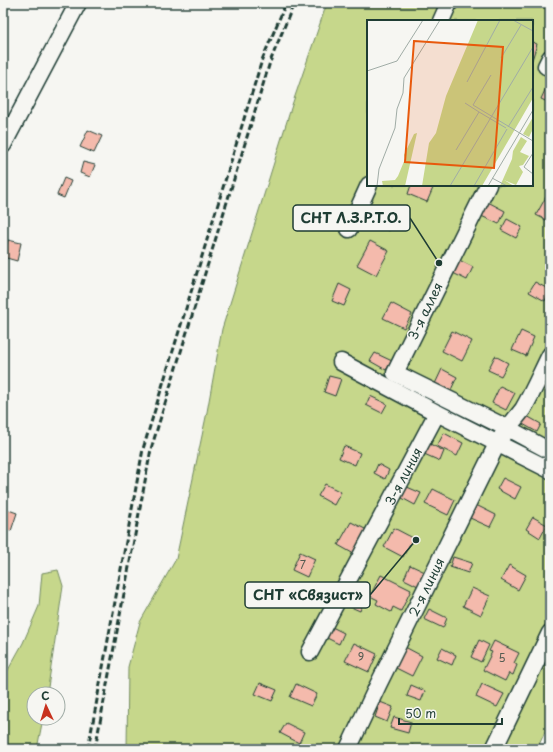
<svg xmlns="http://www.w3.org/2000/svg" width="553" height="752" font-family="'Playpen Sans',sans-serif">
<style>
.green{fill:#c6d78b;stroke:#728a60;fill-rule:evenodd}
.building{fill:#f4baac;stroke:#1f3d34}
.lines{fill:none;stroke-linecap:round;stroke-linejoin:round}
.minor-casing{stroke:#1f3d34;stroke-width:19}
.minor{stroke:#f6f6f2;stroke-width:16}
.rail{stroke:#1f3d34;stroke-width:3;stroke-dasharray:6 3;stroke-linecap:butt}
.labels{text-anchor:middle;stroke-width:3;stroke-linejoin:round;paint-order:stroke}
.number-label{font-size:11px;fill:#545c52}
.street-label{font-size:13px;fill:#1f3d34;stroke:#f6f6f2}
.inset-road{fill:none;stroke:#a0aca6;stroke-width:1}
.view{fill:#e8590c;fill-opacity:0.15;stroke:#e8590c;stroke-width:2}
.inset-edge{fill:none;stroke:#1f3d34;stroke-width:2}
.leader{fill:none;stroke:#1f3d34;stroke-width:1.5}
.callout-dot{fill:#1f3d34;stroke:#f6f6f2;stroke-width:1.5}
.callout{fill:#f6f6f2;stroke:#1f3d34;stroke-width:1.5}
.callout-label{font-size:14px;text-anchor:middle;font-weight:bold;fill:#1f3d34}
</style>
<rect width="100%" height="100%" fill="#f6f6f2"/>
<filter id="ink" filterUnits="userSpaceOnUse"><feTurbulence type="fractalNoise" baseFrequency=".025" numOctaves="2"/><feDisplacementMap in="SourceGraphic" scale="8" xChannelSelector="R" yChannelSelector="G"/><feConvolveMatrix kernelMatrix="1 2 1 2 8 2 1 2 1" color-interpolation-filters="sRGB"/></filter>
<g filter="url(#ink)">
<g class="green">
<path d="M 327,3 L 550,3 L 550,721 L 537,749 L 127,749 L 128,667 L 140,622 L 176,559 L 207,412 L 222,329 L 292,105 ZM 368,21 L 532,21 L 532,185 L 368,185 Z"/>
<path d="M 58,570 L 63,586 L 47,694 L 34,694 L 34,718 L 43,718 L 37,749 L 3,749 L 3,679 L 23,643 L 39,606 L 42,573 Z"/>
</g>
<g class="building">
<path d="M 532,42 L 537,44 L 532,60 Z"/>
<path d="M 546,88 L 550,89 L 550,103 L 541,99 Z"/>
<path d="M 88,130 L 102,136 L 94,153 L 80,147 Z"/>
<path d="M 83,162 L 95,165 L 90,177 L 80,173 Z"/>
<path d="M 64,178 L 71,181 L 64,198 L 57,195 Z"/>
<path d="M 411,185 L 426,185 L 433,188 L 427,202 L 408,194 Z"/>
<path d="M 546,197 L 550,199 L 550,222 L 536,215 Z"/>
<path d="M 486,201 L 505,211 L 499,224 L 479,215 Z"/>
<path d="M 381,205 L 399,218 L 389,231 L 372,218 Z"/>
<path d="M 507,219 L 522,227 L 516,238 L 501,230 Z"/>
<path d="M 8,240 L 21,243 L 17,261 L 3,257 Z"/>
<path d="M 370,241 L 389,251 L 376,275 L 357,265 Z"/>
<path d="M 457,259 L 473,267 L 467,280 L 451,272 Z"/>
<path d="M 535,282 L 550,290 L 545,301 L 529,292 Z"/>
<path d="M 339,284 L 351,290 L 344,306 L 332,301 Z"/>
<path d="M 391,303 L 412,314 L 404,328 L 383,318 Z"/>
<path d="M 452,331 L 472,341 L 462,361 L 442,351 Z"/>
<path d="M 521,331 L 534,337 L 526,356 L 512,350 Z"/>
<path d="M 375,353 L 392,361 L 386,370 L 370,361 Z"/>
<path d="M 495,356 L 508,363 L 501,376 L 488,370 Z"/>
<path d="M 442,369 L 457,377 L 449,394 L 434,386 Z"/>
<path d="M 550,374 L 550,393 L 543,389 Z"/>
<path d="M 329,376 L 341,379 L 335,396 L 324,392 Z"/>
<path d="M 500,386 L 515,393 L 506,410 L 492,403 Z"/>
<path d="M 370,396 L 387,404 L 382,413 L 366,405 Z"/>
<path d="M 525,415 L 541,424 L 537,432 L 521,423 Z"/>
<path d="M 444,433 L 463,443 L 457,456 L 437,446 Z"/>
<path d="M 426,442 L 444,451 L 440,461 L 422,453 Z"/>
<path d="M 344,446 L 360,453 L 355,465 L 339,458 Z"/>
<path d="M 378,464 L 389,470 L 385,479 L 374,473 Z"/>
<path d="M 503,478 L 521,487 L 515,499 L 497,489 Z"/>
<path d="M 325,484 L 341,492 L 334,505 L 318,496 Z"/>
<path d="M 407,487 L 421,493 L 415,505 L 402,498 Z"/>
<path d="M 433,489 L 455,500 L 448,515 L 425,504 Z"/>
<path d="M 476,505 L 496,515 L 490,527 L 470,518 Z"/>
<path d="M 3,508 L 17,513 L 11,531 L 3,529 Z"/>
<path d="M 533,517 L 547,525 L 540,538 L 526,529 Z"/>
<path d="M 351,522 L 367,530 L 354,554 L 338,545 Z"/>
<path d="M 394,528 L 413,538 L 403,557 L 384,547 Z"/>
<path d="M 300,552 L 315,559 L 307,577 L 292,570 Z"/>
<path d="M 453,557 L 472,563 L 468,573 L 450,567 Z"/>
<path d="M 410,565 L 425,572 L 418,586 L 404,579 Z"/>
<path d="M 509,565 L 526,575 L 518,590 L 501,580 Z"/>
<path d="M 381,575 L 411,590 L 401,611 L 393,607 L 391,612 L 376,604 L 378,600 L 370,596 Z"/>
<path d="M 472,588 L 490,596 L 481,615 L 463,606 Z"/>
<path d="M 349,591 L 365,598 L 360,611 L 344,604 Z"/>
<path d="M 429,609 L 447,618 L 443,628 L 424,619 Z"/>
<path d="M 332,627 L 344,633 L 339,644 L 327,638 Z"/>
<path d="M 479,640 L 489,645 L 481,662 L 471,657 Z"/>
<path d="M 494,641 L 519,653 L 514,663 L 517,665 L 513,675 L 509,673 L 505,681 L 483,670 L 492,652 L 489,651 Z"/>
<path d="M 354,643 L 377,654 L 369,672 L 345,661 Z"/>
<path d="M 405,647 L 422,656 L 412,676 L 394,667 Z"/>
<path d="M 442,648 L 456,655 L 452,665 L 437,658 Z"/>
<path d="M 260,683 L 277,690 L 272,701 L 255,694 Z"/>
<path d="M 296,684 L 317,694 L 311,706 L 290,697 Z"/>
<path d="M 482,684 L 504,694 L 497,707 L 476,697 Z"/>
<path d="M 411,685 L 425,691 L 421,701 L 407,696 Z"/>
<path d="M 380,702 L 393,707 L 387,722 L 375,717 Z"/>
<path d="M 394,717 L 411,722 L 408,733 L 390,728 Z"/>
<path d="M 286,723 L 304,732 L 299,743 L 280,733 Z"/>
<path d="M 364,745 L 372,749 L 363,749 Z"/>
<path d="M 412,745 L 419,749 L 410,749 Z"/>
</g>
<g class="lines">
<g class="minor-casing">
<g id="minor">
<path d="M 441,21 L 449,3"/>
<path d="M 546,66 L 550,58"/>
<path d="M 3,145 L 78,3"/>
<path d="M 488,185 L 395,373 L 509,429 L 550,451"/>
<path d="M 349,229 L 369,185"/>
<path d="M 341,362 L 437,413"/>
<path id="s1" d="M 310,652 L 437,413 L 550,470"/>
<path id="s2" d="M 348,749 L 378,685 L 497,444 C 504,431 514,421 523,409 C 533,392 541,373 550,355"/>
<path d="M 494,749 L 550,633"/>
</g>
</g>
<use href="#minor" class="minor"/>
<g class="rail">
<path d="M 88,749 L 143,449 L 262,60 L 286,3"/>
<path d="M 95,749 L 151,449 L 270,62 L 294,3"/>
</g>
</g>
</g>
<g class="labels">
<g class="number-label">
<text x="303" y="569">7</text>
<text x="361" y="661">9</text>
<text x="502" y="662">5</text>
</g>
<g class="street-label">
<text transform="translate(425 311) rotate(-64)" y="5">3-я аллея</text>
<text dy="5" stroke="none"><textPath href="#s1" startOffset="199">3-я линия</textPath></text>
<text dy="5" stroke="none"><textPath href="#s2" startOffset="180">2-я линия</textPath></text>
</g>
</g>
<g transform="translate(367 20)">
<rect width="166" height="166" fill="#f6f6f2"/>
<path d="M 111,0 L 166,0 L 166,78 L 115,166 L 55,166 L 62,123 L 69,113 L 79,76 ZM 166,97 L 166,109 L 162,117 L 156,114 ZM 50,113 L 38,166 L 16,166 L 15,161 L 28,160 L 31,156 L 38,139 L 37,135 L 47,114 ZM 154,117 L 160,121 L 153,132 L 162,136 L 156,145 L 152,146 L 156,152 L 149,165 L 137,160 L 147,166 L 133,166 L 145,139 L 146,131 Z" fill="#c6d78b"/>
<path class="inset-road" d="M 146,0 L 166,11M 134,38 L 154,5M 0,51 L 30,41 L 56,0M 124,55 L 106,85 L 166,121M 100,62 L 133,0M 98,83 L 112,92M 141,107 L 166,67M 89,130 L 112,92 L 139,108M 166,133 L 157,147 L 166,154M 125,158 L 140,166M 10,166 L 12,149 L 28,108 L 30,89 L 36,73 L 37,58 L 73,0M 83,166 L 166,27M 107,166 L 140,109M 121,166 L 166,90"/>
<path class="view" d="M 47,21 L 136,27 L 127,148 L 38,142 Z"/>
<rect width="166" height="166" class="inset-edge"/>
</g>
<path class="leader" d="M439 263L410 218M416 540L370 595"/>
<g class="callout-dot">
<circle cx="439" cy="263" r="4"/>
<circle cx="416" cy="540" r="4"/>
</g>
<g class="callout">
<rect x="293" y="205" width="117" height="26" rx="4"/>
<rect x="245" y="582" width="125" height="26" rx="4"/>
</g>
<g class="callout-label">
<text x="351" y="223">СНТ Л.З.Р.Т.О.</text>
<text x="308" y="600">СНТ «Связист»</text>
</g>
<rect width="553" height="752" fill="none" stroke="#f6f6f2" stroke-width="16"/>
<rect x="8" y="8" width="537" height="736" fill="none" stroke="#1f3d34" stroke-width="1.5" filter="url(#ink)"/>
<g transform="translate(46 706) rotate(356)"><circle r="19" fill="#f6f6f2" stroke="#a0aca6"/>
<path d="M0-3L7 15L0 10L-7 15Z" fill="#c8321e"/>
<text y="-6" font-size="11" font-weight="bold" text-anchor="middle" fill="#1f3d34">С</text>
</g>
<path d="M399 718v6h103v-6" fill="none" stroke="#1f3d34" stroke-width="2"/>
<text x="405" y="718" font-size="12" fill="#1f3d34" stroke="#f6f6f2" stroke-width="3" paint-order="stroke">50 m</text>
</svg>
